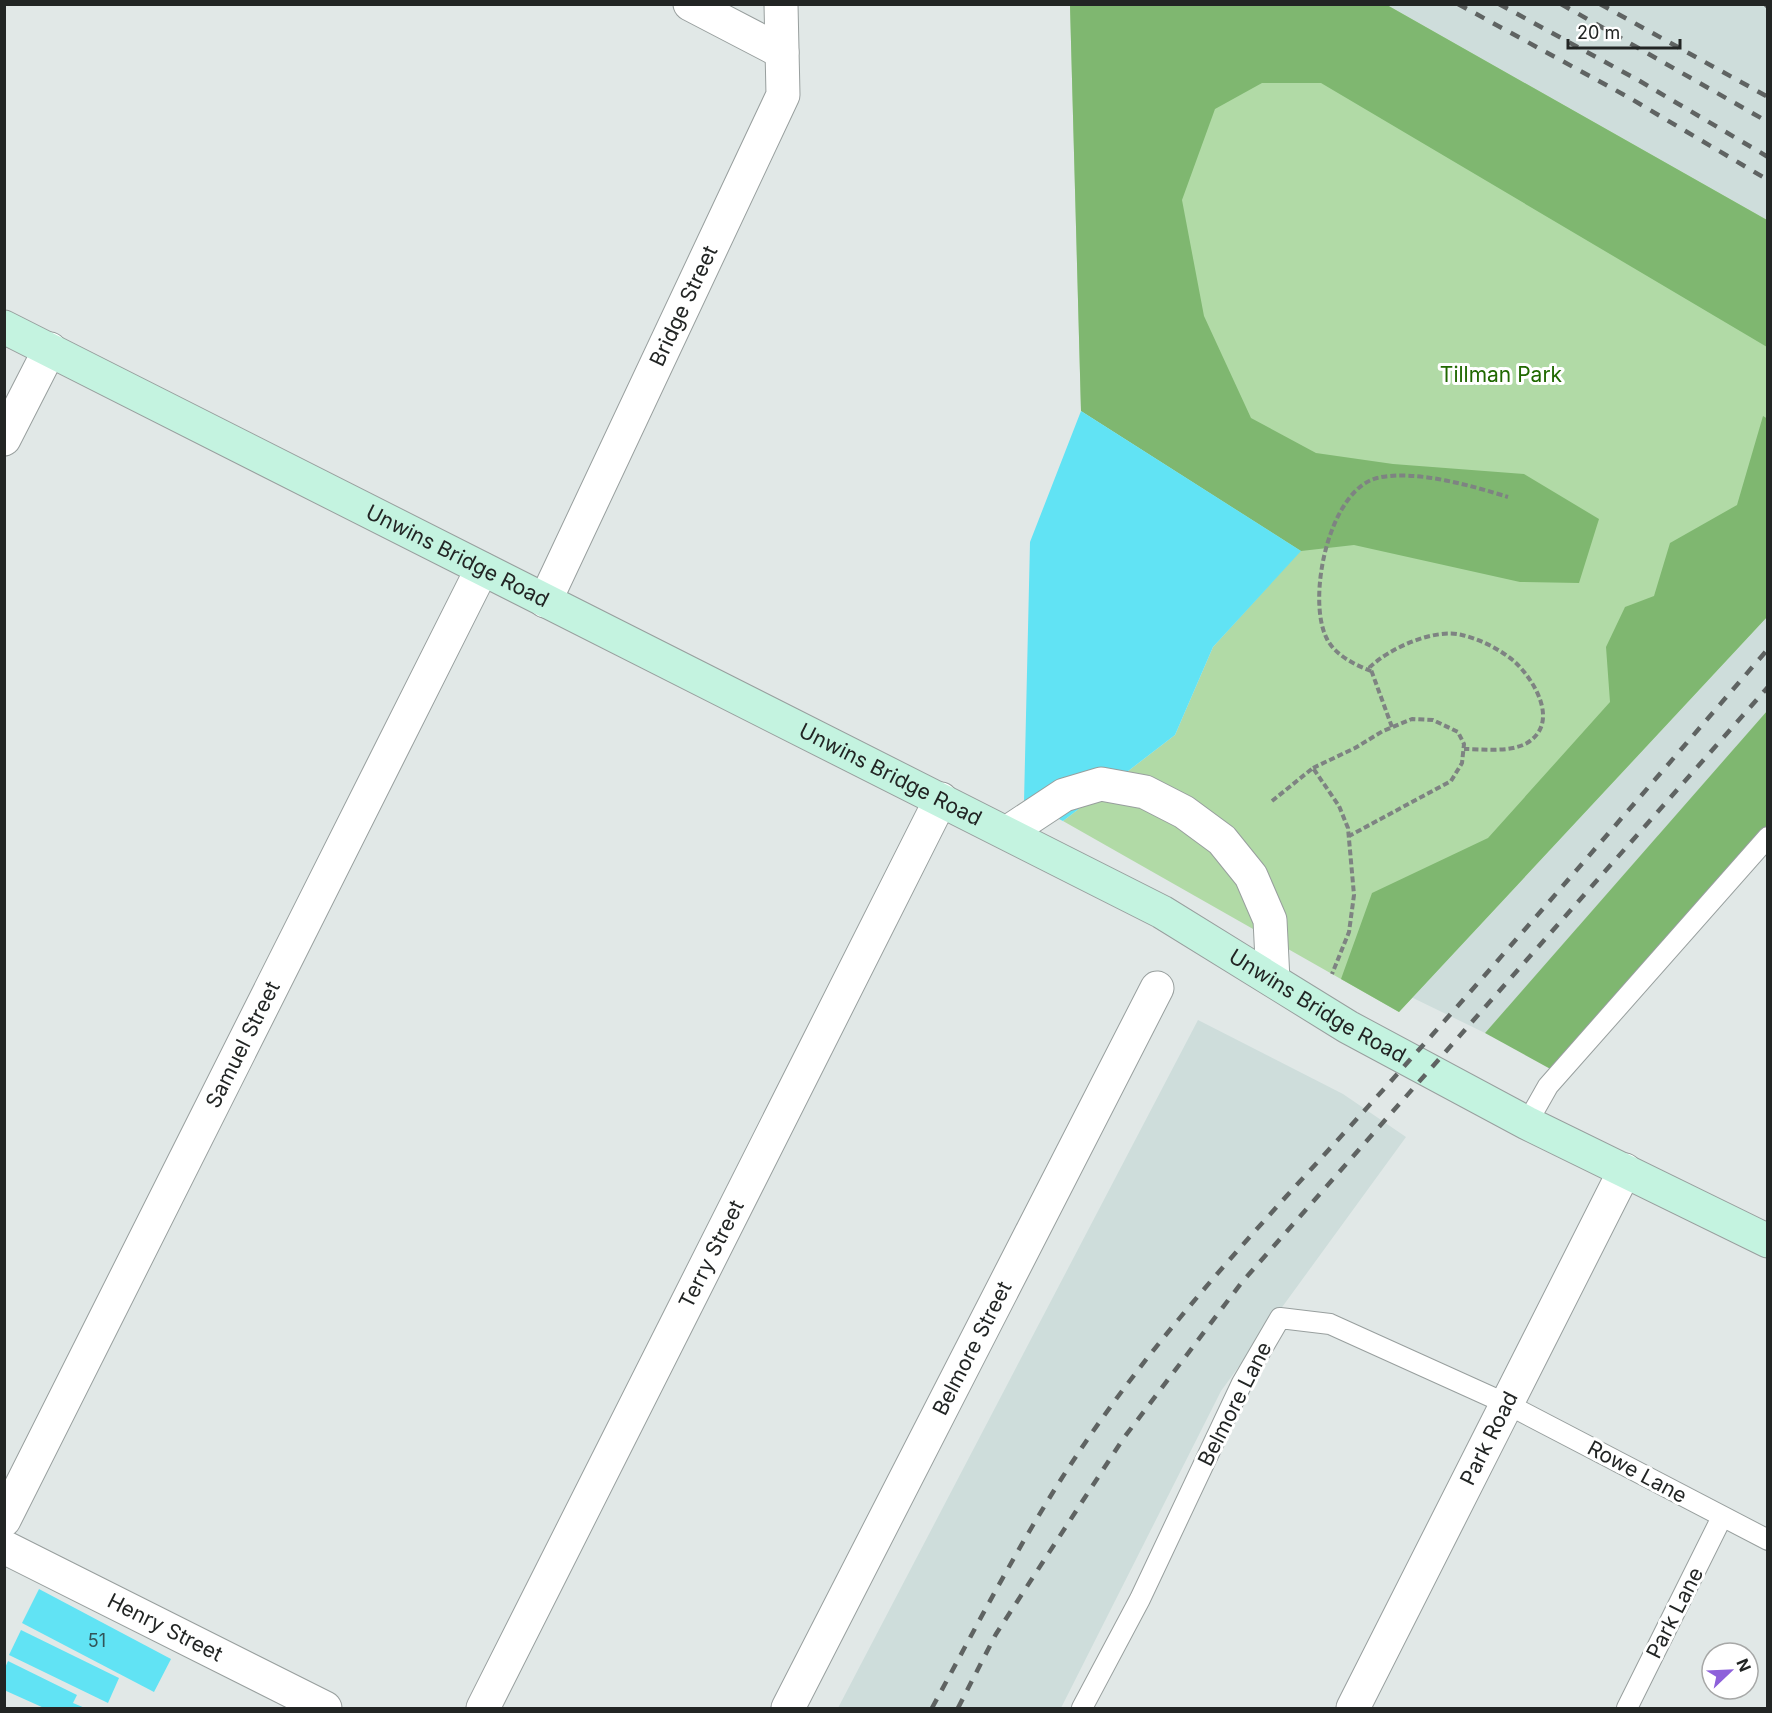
<svg xmlns="http://www.w3.org/2000/svg" width="1772" height="1713" font-family="Inter,sans-serif">
<style>
.built{fill:#cedddb}
.green{fill:#b1daa6}
.forest{fill:#7fb770}
.building{fill:#61e3f4}
.lines{fill:none;stroke-linecap:round;stroke-linejoin:round}
.lane-casing{stroke:#989f9e;stroke-width:22}
.street-casing{stroke:#989f9e;stroke-width:35}
.secondary-casing{stroke:#989f9e;stroke-width:35}
.path{stroke:#7e8382;stroke-width:4;stroke-dasharray:6 3;stroke-linecap:butt}
.lane{stroke:#fff;stroke-width:20}
.street{stroke:#fff;stroke-width:33}
.secondary{stroke:#c4f3e0;stroke-width:33}
.rail{stroke:#5f6362;stroke-width:4.5;stroke-dasharray:10 10;stroke-linecap:butt}
.labels{text-anchor:middle;stroke-width:6;stroke-linejoin:round;paint-order:stroke}
.number-label{font-size:18px;fill:#325458}
.street-label{font-size:21px;fill:#222524;stroke:#fff}
.park-label{font-size:21px;fill:#206800;stroke:#fff}
</style>
<rect width="100%" height="100%" fill="#e1e8e7"/>
<g class="built">
<path d="M 1387,5 L 1767,5 L 1767,220 Z"/>
<path d="M 1767,617 L 1767,711 L 1485,1033 L 1411,997 Z"/>
<path d="M 1198,1020 L 1343,1094 L 1406,1137 L 1221,1391 L 1061,1708 L 838,1708 Z"/>
</g>
<path class="green" d="M 1070,5 L 1387,5 L 1767,220 L 1767,617 L 1399,1012 L 1063,821 L 1175,735 L 1213,647 L 1300,551 L 1081,411 Z"/>
<g class="forest">
<path d="M 1070,5 L 1387,5 L 1767,220 L 1767,347 L 1321,83 L 1262,83 L 1215,109 L 1182,200 L 1204,316 L 1251,418 L 1316,453 L 1393,464 L 1524,474 L 1599,519 L 1579,583 L 1520,582 L 1354,545 L 1301,551 L 1081,411 Z"/>
<path d="M 1763,416 L 1768,419 L 1767,617 L 1399,1012 L 1341,979 L 1372,893 L 1488,838 L 1610,702 L 1606,647 L 1625,607 L 1654,596 L 1670,543 L 1737,505 Z"/>
<path d="M 1767,711 L 1767,848 L 1565,1077 L 1485,1033 Z"/>
</g>
<g class="building">
<path d="M 1081,411 L 1301,551 L 1213,647 L 1175,735 L 1063,821 L 1024,802 L 1030,542 Z"/>
<path d="M 39,1589 L 171,1659 L 154,1692 L 22,1623 Z"/>
<path d="M 21,1630 L 119,1678 L 108,1703 L 9,1655 Z"/>
<path d="M 8,1661 L 77,1695 L 73,1703 L 85,1708 L 44,1708 L 4,1690 L 4,1670 Z"/>
</g>
<g class="lines">
<g class="lane-casing">
<g id="lane">
<path d="M 1527,1123 L 1548,1086 L 1768,837"/>
<path d="M 1082,1708 L 1140,1599 L 1242,1383 L 1280,1318 L 1330,1324 L 1507,1404 L 1768,1540"/>
<path d="M 1627,1708 L 1722,1517"/>
</g>
</g>
<g class="street-casing">
<g id="street">
<path d="M 690,4 L 782,52"/>
<path d="M 4,439 L 50,349"/>
<path id="s1" d="M 545,601 L 783,95 L 781,4"/>
<path d="M 1008,832 L 1064,795 L 1101,784 L 1145,792 L 1184,812 L 1222,840 L 1251,876 L 1270,920 L 1273,980"/>
<path id="s2" d="M 4,1520 L 482,569"/>
<path id="s3" d="M 4,1547 L 325,1708"/>
<path id="s4" d="M 483,1708 L 941,799"/>
<path id="s5" d="M 788,1708 L 1157,988"/>
<path id="s6" d="M 1353,1708 L 1625,1170"/>
</g>
</g>
<g class="secondary-casing">
<g id="secondary">
<path id="s7" d="M 4,327 L 1162,912 L 1348,1027 L 1527,1123 L 1768,1241"/>
</g>
</g>
<g class="path">
<path d="M 1371,671 C 1355,665 1335,655 1327,639 C 1306,599 1329,490 1377,478 C 1414,469 1473,486 1508,497"/>
<path d="M 1392,727 L 1370,667 C 1390,648 1434,628 1462,635 C 1480,639 1501,650 1515,662 C 1535,681 1560,723 1527,743 C 1509,753 1483,749 1464,749"/>
<path d="M 1313,768 L 1355,748 L 1383,731 L 1412,719 L 1433,720 L 1458,732 L 1464,744 L 1462,763 L 1451,781 L 1349,836"/>
<path d="M 1272,801 L 1313,768 L 1339,806 L 1348,828 L 1354,895 L 1349,932 L 1332,974"/>
</g>
<use href="#lane" class="lane"/>
<use href="#street" class="street"/>
<use href="#secondary" class="secondary"/>
<g class="rail">
<path d="M 1458,4 L 1628,97 L 1768,180"/>
<path d="M 1499,4 L 1638,80 L 1768,157"/>
<path d="M 1561,4 L 1768,122"/>
<path d="M 1600,4 L 1768,97"/>
<path d="M 1765,4 L 1768,7"/>
<path d="M 932,1708 C 981,1618 1027,1528 1085,1443 C 1169,1319 1274,1211 1374,1100 C 1507,952 1637,800 1768,649"/>
<path d="M 958,1708 L 996,1634 L 1123,1439 L 1242,1282 L 1768,687"/>
</g>
</g>
<g class="labels">
<g class="number-label">
<text x="97" y="1647">51</text>
</g>
<g class="street-label">
<text dy="7" stroke="none"><textPath href="#s1" startOffset="326">Bridge Street</textPath></text>
<text dy="7" stroke="none"><textPath href="#s7" startOffset="508">Unwins Bridge Road</textPath></text>
<text dy="7" stroke="none"><textPath href="#s7" startOffset="993">Unwins Bridge Road</textPath></text>
<text dy="7" stroke="none"><textPath href="#s7" startOffset="1479">Unwins Bridge Road</textPath></text>
<text dy="7" stroke="none"><textPath href="#s2" startOffset="532">Samuel Street</textPath></text>
<text dy="7" stroke="none"><textPath href="#s4" startOffset="508">Terry Street</textPath></text>
<text dy="7" stroke="none"><textPath href="#s5" startOffset="404">Belmore Street</textPath></text>
<text transform="translate(1235 1404) rotate(-63)" y="7">Belmore Lane</text>
<text dy="7" stroke="none"><textPath href="#s6" startOffset="302">Park Road</textPath></text>
<text transform="translate(1637 1472) rotate(28)" y="7">Rowe Lane</text>
<text transform="translate(1675 1613) rotate(-63)" y="7">Park Lane</text>
<text dy="7" stroke="none"><textPath href="#s3" startOffset="180">Henry Street</textPath></text>
</g>
<g class="park-label">
<text x="1501" y="382">Tillman Park</text>
</g>
</g>
<rect width="1772" height="1713" fill="none" stroke="#222524" stroke-width="12"/>
<g transform="translate(1730 1671) rotate(67)"><circle r="28" fill="#ffffff" stroke="#a7a8a7" stroke-width="1.5"/>
<path d="M0-4.5L10 22L0 15L-10 22Z" fill="#8d60da"/>
<text y="-9" font-size="16" font-weight="bold" text-anchor="middle" fill="#222524">N</text>
</g>
<path d="M1568 39v9h112v-9" fill="none" stroke="#222524" stroke-width="3"/>
<text x="1577" y="39" font-size="18" fill="#222524" stroke="#ffffff" stroke-width="4.5" paint-order="stroke">20 m</text>
</svg>
